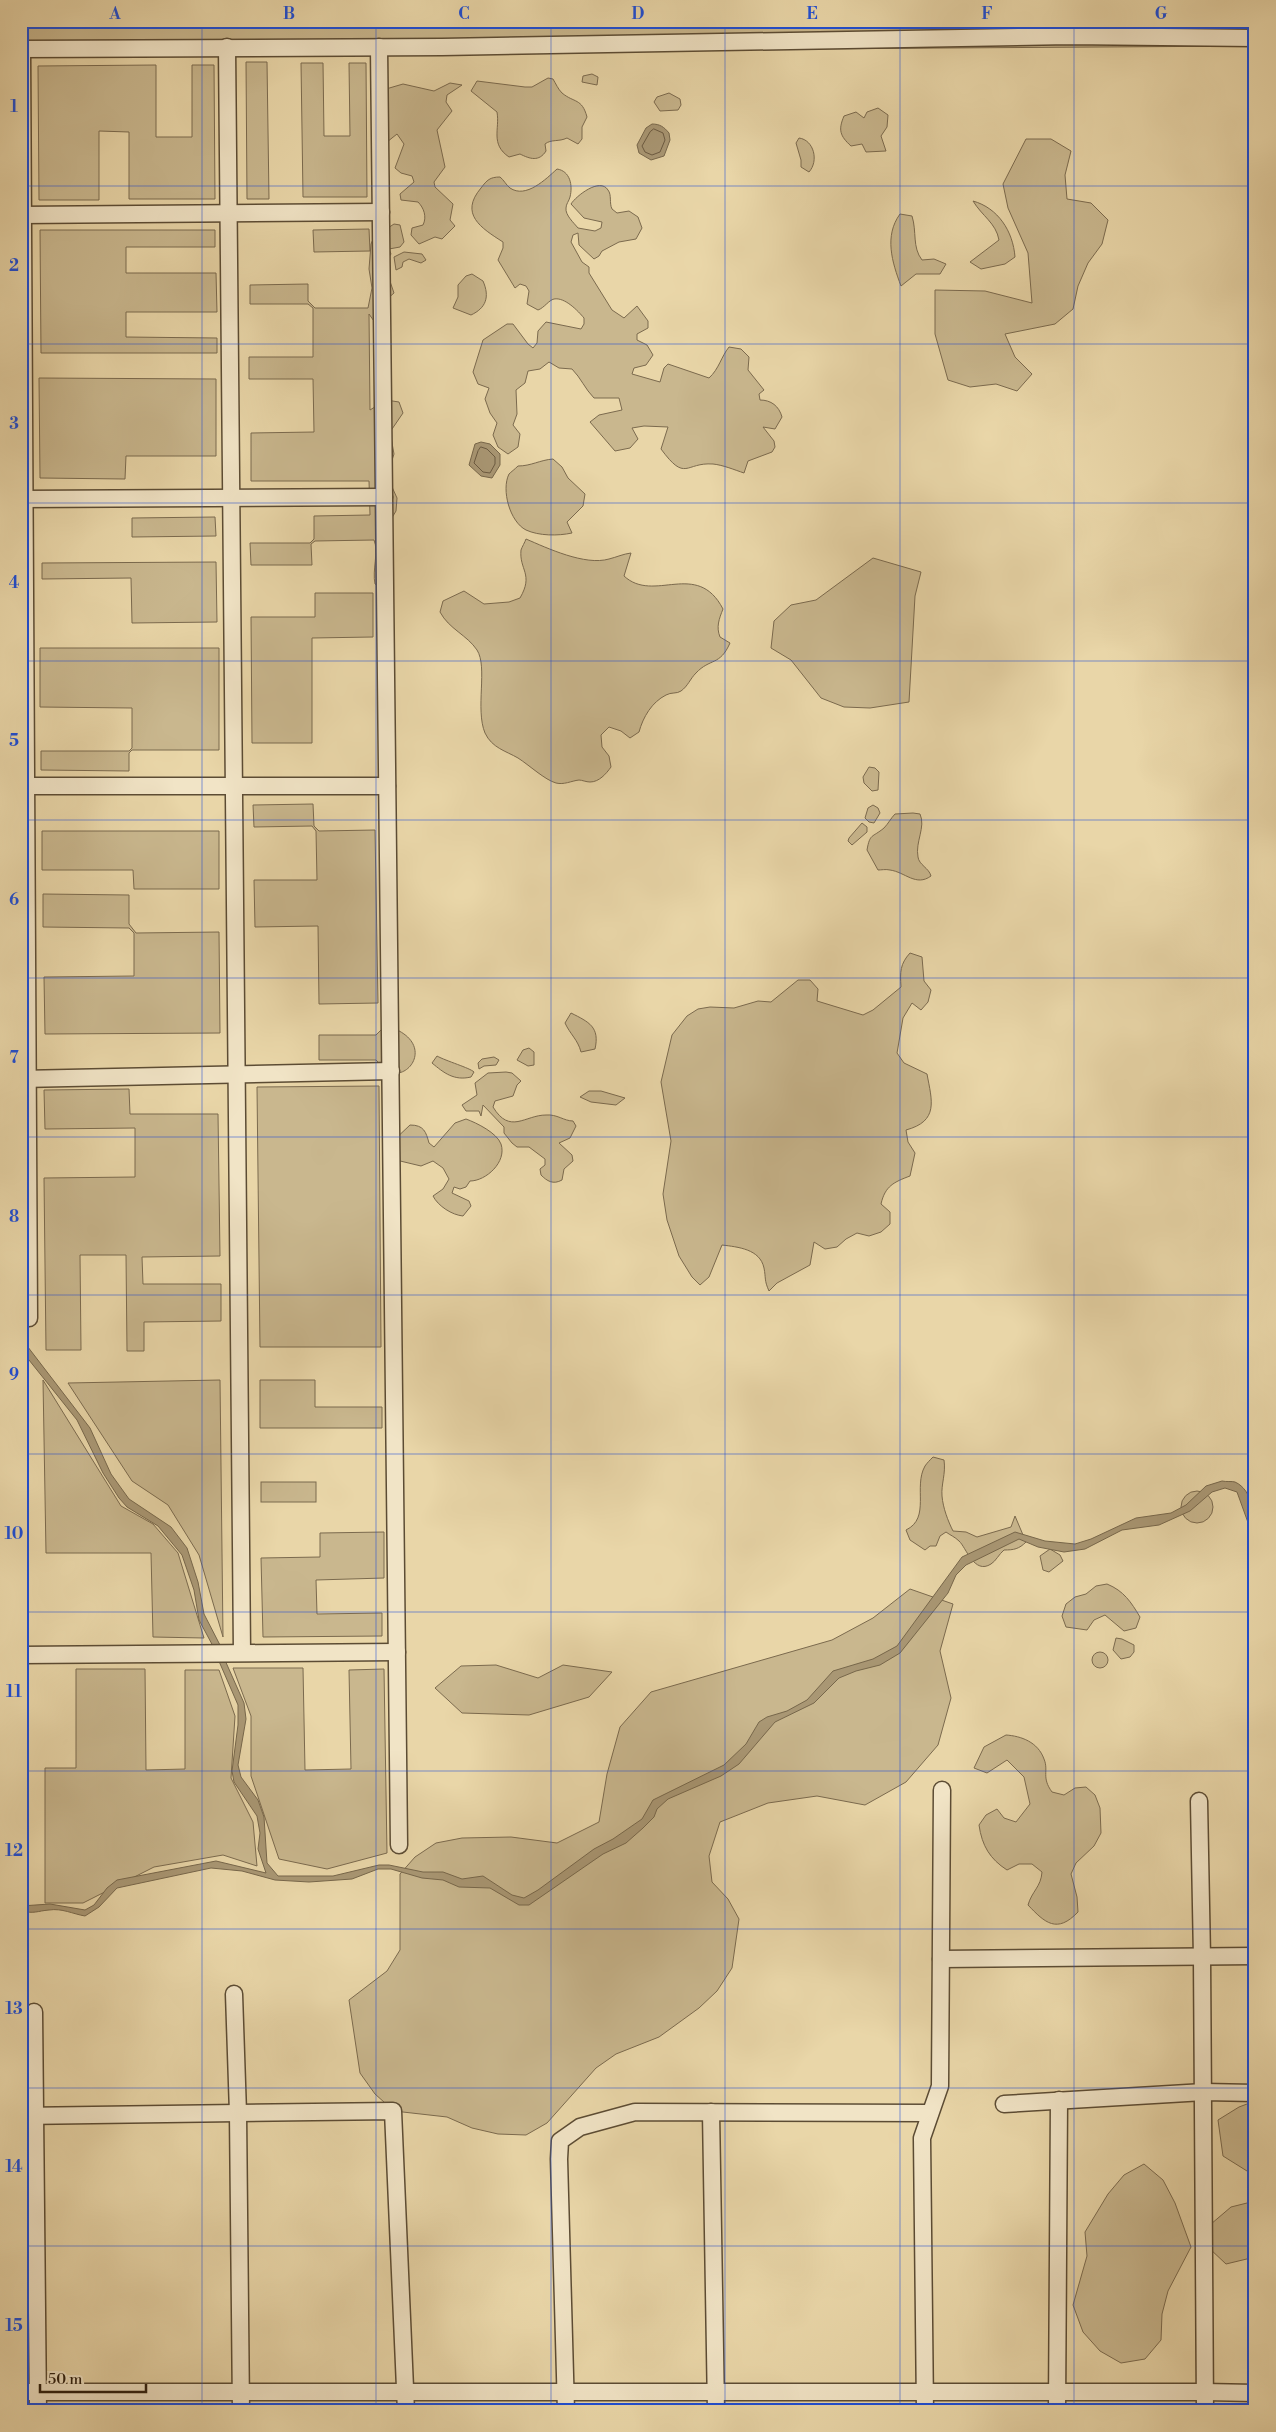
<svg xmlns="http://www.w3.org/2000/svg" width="1276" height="2432" font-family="'Libre Bodoni',serif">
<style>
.green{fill:#c9b78e;stroke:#7b6a4e}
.water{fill:#a99774;stroke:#77674b}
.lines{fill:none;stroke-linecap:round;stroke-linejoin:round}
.shore{stroke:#6b5a41;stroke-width:1}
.street-casing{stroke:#5c4c34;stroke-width:19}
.street{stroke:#f1e4c6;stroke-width:16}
.grid{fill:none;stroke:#1d4ed8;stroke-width:1;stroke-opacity:0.55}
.neatline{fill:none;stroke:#1d4ed8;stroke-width:2}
.grid-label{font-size:16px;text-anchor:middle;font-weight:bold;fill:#1d4ed8}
</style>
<rect width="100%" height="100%" fill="#e9d6a8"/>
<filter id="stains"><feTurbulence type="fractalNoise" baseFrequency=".004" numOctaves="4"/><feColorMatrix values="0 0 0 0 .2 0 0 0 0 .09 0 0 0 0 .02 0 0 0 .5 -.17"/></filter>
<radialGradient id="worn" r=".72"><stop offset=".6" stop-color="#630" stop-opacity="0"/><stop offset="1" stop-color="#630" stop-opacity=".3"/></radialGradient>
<g class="green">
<path d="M 21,21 L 1255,21 L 1255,46 L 21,54 Z"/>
<path d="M 246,62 L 267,62 L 269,199 L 247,199 Z"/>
<path d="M 301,63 L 323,63 L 324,136 L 350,136 L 349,63 L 366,63 L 367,197 L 303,197 Z"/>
<path d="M 156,65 L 156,137 L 192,137 L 192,65 L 214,65 L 215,199 L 129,199 L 129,132 L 99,131 L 99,200 L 39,200 L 38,66 Z"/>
<path d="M 592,74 L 598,77 L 597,85 L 582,82 L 583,76 Z"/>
<path d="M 548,78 L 553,79 C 556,84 558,89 562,93 C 574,103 582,98 587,117 L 582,127 L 582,139 L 578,144 L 567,138 C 559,142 551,139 545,144 L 546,151 C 539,162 530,159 520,154 L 509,157 C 490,144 500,129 497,112 L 471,91 L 477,81 L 525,87 L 532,87 Z"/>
<path d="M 450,83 L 462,85 L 447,95 L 446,102 L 452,111 L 437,130 L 445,167 L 434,182 L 435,187 L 453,204 L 450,220 L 455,226 L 442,239 L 435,237 L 419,244 L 411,235 L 412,228 L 423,225 C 427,217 424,208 418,202 L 401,200 L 400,194 L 414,182 L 412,176 L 401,173 L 395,168 L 404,144 L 397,134 L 387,142 L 386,89 L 403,84 L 434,91 Z"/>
<path d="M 669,93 L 680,99 L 681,105 L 678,110 L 660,111 L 654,102 L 657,97 Z"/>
<path d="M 878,108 L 888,115 L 887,127 L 881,136 L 886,151 L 866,152 L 862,144 L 851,146 C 840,136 838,130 844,116 L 856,112 L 864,118 L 867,112 Z"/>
<path d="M 799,138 C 814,140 819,161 809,172 L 801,167 L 801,160 L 796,143 Z"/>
<path d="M 1026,139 L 1051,139 L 1071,151 L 1065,175 L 1067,199 L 1091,203 L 1108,220 L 1102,244 L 1088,263 L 1078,286 L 1073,309 L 1055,324 L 1005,334 L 1015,357 L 1032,374 L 1017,391 L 996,384 L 970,387 L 948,380 L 935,334 L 935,290 L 985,291 L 1032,303 L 1028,253 L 1008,208 L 1003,184 Z"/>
<path d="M 557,169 C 570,171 573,185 570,197 C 569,201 566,204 566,208 C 565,215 574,223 578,228 L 595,231 L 601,228 L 602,222 L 584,218 L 571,204 C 576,196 600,177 608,190 C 612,195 609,203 612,209 L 617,213 L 629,211 L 638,217 L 642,228 L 636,239 L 619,242 L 602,251 L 599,256 L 594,259 L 579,245 L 578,233 L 573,235 L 571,242 L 582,262 L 589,267 L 589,273 L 612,310 L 624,318 L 637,306 L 648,321 L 648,328 L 637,334 L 637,340 L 647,345 L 653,355 L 646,365 L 634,368 L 632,374 L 660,382 L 664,368 L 668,364 L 709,378 C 719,369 721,357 729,347 L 741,349 L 749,357 L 748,370 L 764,390 L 759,394 L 760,400 C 771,400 779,406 782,417 L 775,429 L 763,427 L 774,441 L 775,447 L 772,452 L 748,461 L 744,473 C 735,470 723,465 713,464 C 685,462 686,483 661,449 L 668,427 L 644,426 L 632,428 L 638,439 L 630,448 L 615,451 L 590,422 L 599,415 L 622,410 L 619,398 L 594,398 C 585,389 581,378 572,369 L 559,368 L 549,362 L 540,369 L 528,371 L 525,383 L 516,390 L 517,414 L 513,425 L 520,434 L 518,447 L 508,454 L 498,447 L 493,435 L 497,423 L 490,413 L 485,399 L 489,388 L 478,384 L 473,372 L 483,340 L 507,324 L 513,324 L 528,344 L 533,348 L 537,343 L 538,331 L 546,322 L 581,329 L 584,324 L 584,318 C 578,311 565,297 554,299 C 549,300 544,308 538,310 L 527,304 L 529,291 L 526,286 L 520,284 L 515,288 L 498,260 L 503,248 L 503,242 C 481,228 459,214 481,188 C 487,180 490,177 500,177 C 504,180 506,185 510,188 C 526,199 546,179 557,169 Z"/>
<path d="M 973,201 C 998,208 1013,231 1015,257 L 1005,264 L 981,269 L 970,262 L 999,240 C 996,223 982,216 973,201 Z"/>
<path d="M 900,214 L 912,216 C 917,232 912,247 922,260 L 934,259 L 946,264 L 940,274 L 916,274 L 901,286 C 892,262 884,236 900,214 Z"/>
<path d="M 394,224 L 400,225 L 404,242 L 400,247 L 389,249 L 391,254 L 384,264 L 394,293 L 386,300 L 390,323 L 388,329 L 376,324 L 369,314 L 370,410 L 386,400 L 399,402 L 403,413 L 390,432 L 394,454 L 387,476 L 397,498 L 396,511 L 390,521 L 387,591 L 375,584 C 372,570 379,552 374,540 L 315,541 L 311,544 L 312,565 L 251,565 L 250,543 L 310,543 L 314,539 L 314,516 L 370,515 L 369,481 L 251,481 L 251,433 L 314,432 L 313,379 L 249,379 L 249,357 L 313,357 L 313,308 L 308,304 L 250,304 L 250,285 L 308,284 L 308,301 L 315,308 L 368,308 L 372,288 L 369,269 L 371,244 L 374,237 Z"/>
<path d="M 369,229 L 370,251 L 314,252 L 313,230 Z"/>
<path d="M 40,230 L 215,230 L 215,247 L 126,247 L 126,273 L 216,273 L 217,312 L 126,312 L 126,337 L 217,338 L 217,353 L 41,353 Z"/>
<path d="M 404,252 L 422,254 L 426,260 L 421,263 L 409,259 L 403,262 L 402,267 L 396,270 L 394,257 Z"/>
<path d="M 472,274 L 483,281 C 490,297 486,308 471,315 L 453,308 L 458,297 L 458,285 L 466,276 Z"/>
<path d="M 39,378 L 216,379 L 216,456 L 126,456 L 125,479 L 40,478 Z"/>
<path d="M 553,459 L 562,467 L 568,478 L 585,494 L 583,506 L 567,522 L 572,533 C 558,536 539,536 526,530 C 510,522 501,490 509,474 C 511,472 515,469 518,466 C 531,466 540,460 553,459 Z"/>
<path d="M 215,517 L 216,536 L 132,537 L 132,518 Z"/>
<path d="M 526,539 C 547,548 585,566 609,559 C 617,557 623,554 631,553 L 624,576 C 654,604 697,559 723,609 C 719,619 716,627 720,637 L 730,643 C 720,666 710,658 696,673 C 690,679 688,686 681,691 C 677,694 671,692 666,695 C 652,702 643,717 639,732 L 630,738 L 621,731 L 609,727 L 601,735 L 602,747 L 609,756 L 611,767 C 606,774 599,782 590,782 C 586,782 582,780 579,780 C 571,781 564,785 556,783 C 545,780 529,765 518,758 C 506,751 492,748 485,733 C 475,709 488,667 477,650 C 467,635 449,629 440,612 L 443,601 L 464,591 L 484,604 L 509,602 L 520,598 C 534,574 519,570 521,550 C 522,547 525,542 526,539 Z"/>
<path d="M 873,558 L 921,572 L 915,596 L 909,702 L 870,708 L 844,707 L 821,698 L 791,660 L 771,648 L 774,621 L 791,605 L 816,600 Z"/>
<path d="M 216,562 L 217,622 L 132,623 L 131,578 L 42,579 L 42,563 Z"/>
<path d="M 315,593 L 373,593 L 373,637 L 312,638 L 312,743 L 252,743 L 251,617 L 315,617 Z"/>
<path d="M 40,648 L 219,648 L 219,750 L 132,750 L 129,753 L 129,771 L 41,770 L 41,751 L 129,751 L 132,748 L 132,708 L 40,707 Z"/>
<path d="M 869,767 L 875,768 L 879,772 L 878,790 L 872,791 L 864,783 L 863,777 Z"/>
<path d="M 313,804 L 314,826 L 319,831 L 375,830 L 378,1003 L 319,1004 L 318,926 L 255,927 L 254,880 L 317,880 L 316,831 L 312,826 L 254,827 L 253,805 Z"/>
<path d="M 873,805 L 878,808 L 880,813 L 874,823 L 869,822 L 865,818 L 868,808 Z"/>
<path d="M 913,813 L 920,814 C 926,827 915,842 918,857 C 919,865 929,868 931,876 C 916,887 905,872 890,870 C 886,869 881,870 878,870 L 867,850 C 870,833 872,838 884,828 C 888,824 891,818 895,814 Z"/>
<path d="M 862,823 L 867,827 L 867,832 L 852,845 L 848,841 L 849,838 Z"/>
<path d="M 42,831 L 219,831 L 219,889 L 134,889 L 133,870 L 42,870 Z"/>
<path d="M 43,894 L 129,895 L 129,924 L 136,933 L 219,932 L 220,1033 L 45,1034 L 44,977 L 134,976 L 134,933 L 129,928 L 43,927 Z"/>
<path d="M 910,953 L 922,957 L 924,981 L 931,990 L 928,1002 L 921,1010 L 912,1003 L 903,1018 L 897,1053 L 904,1063 L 927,1074 C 932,1101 939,1121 906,1130 L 908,1142 L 915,1153 L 910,1176 C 894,1182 885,1186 881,1204 L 890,1212 L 890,1224 L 881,1232 L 869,1236 L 857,1233 L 846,1239 L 837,1247 L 825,1249 L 814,1242 L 810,1265 L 777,1283 L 769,1291 C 764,1280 766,1278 764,1268 C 760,1249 738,1247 722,1245 L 709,1277 L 700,1285 L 692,1277 L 679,1256 L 667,1220 L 663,1194 L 671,1141 L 661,1082 L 672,1035 L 687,1016 L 698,1009 L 710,1007 L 734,1008 L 758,1001 L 771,1002 L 798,980 L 810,980 L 818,989 L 817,1001 L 863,1015 L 873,1010 L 901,987 C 900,972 900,964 910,953 Z"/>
<path d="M 571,1013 C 589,1022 600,1027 595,1049 L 581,1052 C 578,1040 570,1034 565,1023 Z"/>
<path d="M 390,1027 C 436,1043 409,1083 387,1071 C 383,1068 379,1063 376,1060 L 319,1060 L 319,1035 L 376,1035 L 383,1028 Z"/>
<path d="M 529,1048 L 534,1052 L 534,1065 L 528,1066 L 517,1060 L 523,1050 Z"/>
<path d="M 437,1056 C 446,1061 470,1068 474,1072 L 471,1077 C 454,1081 444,1073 432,1063 Z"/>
<path d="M 494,1057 L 499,1060 L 496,1065 L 484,1066 L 479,1069 L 478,1063 L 482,1059 Z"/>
<path d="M 506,1072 L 512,1073 L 521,1081 L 517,1085 L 513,1096 L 495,1101 L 493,1107 C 510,1135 525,1115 546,1115 C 557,1114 564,1121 573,1121 L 576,1126 L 570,1138 L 559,1143 L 572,1155 L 573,1161 L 564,1169 L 562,1180 C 553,1185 547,1181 541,1175 L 540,1169 L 545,1165 L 545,1159 L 529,1147 L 517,1147 L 512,1143 L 504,1133 L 504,1127 L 483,1105 L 481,1116 L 479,1111 L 466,1111 L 462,1105 L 477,1095 L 475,1083 L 488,1073 Z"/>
<path d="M 379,1086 L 381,1347 L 260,1347 L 257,1087 Z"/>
<path d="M 129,1089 L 130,1114 L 218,1114 L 220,1256 L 142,1257 L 143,1284 L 221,1284 L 221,1321 L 144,1322 L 144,1351 L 127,1351 L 126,1255 L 80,1255 L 81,1350 L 46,1350 L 44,1178 L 135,1177 L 135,1128 L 45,1129 L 44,1090 Z"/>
<path d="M 589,1091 L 601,1091 L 625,1098 L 616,1105 L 591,1102 L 580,1097 Z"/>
<path d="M 466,1119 C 477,1123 497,1133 501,1144 C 507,1162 486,1181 470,1181 L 466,1187 L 460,1189 L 454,1187 L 452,1193 L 469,1201 L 471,1206 L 463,1216 C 452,1215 438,1206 433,1196 L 443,1189 L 449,1179 L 443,1168 L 433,1161 L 421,1166 L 396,1160 L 392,1142 L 410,1125 C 424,1125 426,1132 429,1143 L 434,1147 L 455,1123 Z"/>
<path d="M 43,1380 L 121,1506 L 153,1524 L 178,1553 L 204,1638 L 153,1637 L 151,1553 L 46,1553 Z"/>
<path d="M 220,1380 L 223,1637 L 199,1555 L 168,1505 L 132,1481 L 68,1383 Z"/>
<path d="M 260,1380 L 315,1380 L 315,1407 L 382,1407 L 382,1428 L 260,1428 Z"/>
<path d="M 933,1457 L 944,1460 C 946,1474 941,1484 942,1496 C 943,1508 948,1521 953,1531 L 966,1532 L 977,1537 L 1011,1527 L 1015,1516 L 1026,1542 C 1019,1549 1014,1550 1004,1550 C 999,1554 996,1561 991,1564 C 974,1575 966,1547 959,1541 C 955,1537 950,1535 946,1532 L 940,1536 L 936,1546 L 930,1546 L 925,1550 L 910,1540 L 906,1530 C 931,1518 913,1487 925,1466 C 927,1463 930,1460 933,1457 Z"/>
<rect x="261" y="1482" width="55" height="20"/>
<circle cx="1197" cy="1507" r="16"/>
<path d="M 384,1532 L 384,1578 L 316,1580 L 317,1614 L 382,1613 L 382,1636 L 263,1637 L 261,1558 L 320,1557 L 320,1533 Z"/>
<path d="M 1050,1549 L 1060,1555 L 1063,1561 L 1049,1572 L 1043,1570 L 1040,1556 Z"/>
<path d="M 1107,1584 C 1124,1591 1131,1602 1140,1617 L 1136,1628 L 1124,1631 L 1105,1615 L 1094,1620 L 1087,1630 L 1066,1627 L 1062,1616 L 1066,1604 L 1075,1597 L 1086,1594 L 1096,1586 Z"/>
<path d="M 910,1589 L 953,1604 L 940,1651 L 951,1698 L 938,1745 L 906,1782 L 865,1805 L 817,1796 L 768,1803 L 720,1822 L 709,1856 L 712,1882 L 728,1899 L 739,1919 L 732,1968 L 717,1991 L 699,2008 L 659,2037 L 616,2054 L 596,2068 L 547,2123 L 526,2135 L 498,2134 L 472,2128 L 447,2117 L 394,2111 L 375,2094 L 360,2073 L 349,2000 L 387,1971 L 400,1950 L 400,1874 L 415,1857 L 436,1843 L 462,1838 L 511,1837 L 557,1843 L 599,1822 L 607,1774 L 620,1727 L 651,1692 L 832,1640 L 873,1618 Z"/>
<path d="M 1116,1638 L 1122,1639 L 1134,1645 L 1134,1652 L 1130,1657 L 1121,1659 L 1113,1650 Z"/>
<circle cx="1100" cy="1660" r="8"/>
<path d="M 496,1665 L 538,1678 L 563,1665 L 612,1672 L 589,1697 L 529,1715 L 462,1713 L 435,1688 L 461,1666 Z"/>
<path d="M 303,1668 L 305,1770 L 351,1769 L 349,1670 L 384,1669 L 387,1853 L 327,1869 L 279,1859 L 251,1776 L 251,1716 L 233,1668 Z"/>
<path d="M 76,1669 L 145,1669 L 146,1770 L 185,1769 L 185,1670 L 219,1670 L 235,1716 L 231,1778 L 253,1822 L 257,1866 L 223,1855 L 154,1867 L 83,1903 L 45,1903 L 45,1768 L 76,1768 Z"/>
<path d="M 1006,1735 C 1021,1736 1038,1742 1044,1759 C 1049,1771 1041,1777 1052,1792 L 1064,1795 L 1075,1788 L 1086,1787 L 1095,1795 L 1100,1808 L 1101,1833 L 1094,1846 L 1076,1863 L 1071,1874 L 1077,1897 L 1078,1912 C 1057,1934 1045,1923 1028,1905 C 1032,1891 1041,1887 1042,1872 L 1032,1864 L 1019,1864 L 1007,1870 C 990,1859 982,1846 979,1825 L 986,1815 L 997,1809 L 1004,1818 L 1016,1822 L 1030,1804 L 1024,1777 L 1007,1760 L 987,1773 L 974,1768 L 984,1747 Z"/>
<path d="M 1255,2101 L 1255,2176 L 1223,2156 L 1218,2120 L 1239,2107 Z"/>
<path d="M 1144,2164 L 1163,2180 L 1175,2203 L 1191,2247 L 1168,2291 L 1162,2314 L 1161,2340 L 1145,2359 L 1121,2363 L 1100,2351 L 1083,2332 L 1073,2305 L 1087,2256 L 1085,2232 L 1108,2194 L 1124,2175 Z"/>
<path d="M 1255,2201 L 1255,2257 L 1226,2264 L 1209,2248 L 1211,2224 L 1231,2207 Z"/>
</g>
<g class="water">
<path d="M 652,124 C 660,124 664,127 669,133 L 670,140 L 664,156 L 651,160 L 639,153 L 637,145 L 646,128 Z"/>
<path d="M 481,442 L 490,444 L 500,454 L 500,465 L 492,478 L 481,476 L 469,465 L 475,444 Z"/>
<path d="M 21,1338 L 90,1428 L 111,1474 L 129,1499 L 171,1527 L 187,1548 L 198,1582 L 204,1614 L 221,1647 L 214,1648 L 199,1620 L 194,1590 L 182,1555 L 158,1526 L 127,1507 L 119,1498 L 103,1473 L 77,1420 L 21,1350 Z"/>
<path d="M 1222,1481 C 1226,1482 1232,1481 1235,1482 C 1253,1490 1255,1517 1255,1533 L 1250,1528 L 1237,1492 L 1225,1488 L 1212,1492 L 1190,1511 L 1159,1525 L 1122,1530 L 1085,1549 L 1064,1552 L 1038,1547 L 1019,1539 L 966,1565 L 956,1575 L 948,1593 L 900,1653 L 880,1665 L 856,1671 L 839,1678 L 814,1703 L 775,1722 L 739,1764 L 721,1776 L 668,1799 L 657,1809 L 654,1817 L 643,1828 L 626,1843 L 603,1854 L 529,1905 L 519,1905 L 490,1888 L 459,1887 L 443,1880 L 422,1878 L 391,1869 L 378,1869 L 352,1879 L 309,1882 L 275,1880 L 242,1871 L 211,1868 L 117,1888 L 99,1907 L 85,1916 C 73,1914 62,1908 49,1910 C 37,1911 35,1914 21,1911 L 21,1906 L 50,1904 L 85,1910 L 94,1905 L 107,1888 L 117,1880 L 216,1861 L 266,1873 L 258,1849 L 260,1833 L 257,1816 L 234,1782 L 232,1771 L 238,1725 L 238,1705 L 218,1659 L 224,1658 L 244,1703 L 246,1719 L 238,1765 L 241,1777 L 258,1800 L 264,1817 L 267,1863 L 278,1876 L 333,1876 L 379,1865 L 389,1865 L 423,1872 L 443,1872 L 462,1879 L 483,1876 L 512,1895 L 524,1898 L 538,1890 L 594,1849 L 613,1839 L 642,1819 L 653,1800 L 724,1765 L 746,1744 L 759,1722 L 767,1717 L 787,1711 L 807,1700 L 833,1671 L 873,1659 L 897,1646 L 962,1557 L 1015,1532 L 1045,1541 L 1075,1544 L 1091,1539 L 1136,1518 L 1171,1513 L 1186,1505 L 1206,1486 Z"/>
</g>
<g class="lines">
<g class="shore">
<path d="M 654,129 L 663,133 L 665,140 L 660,152 L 652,155 L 645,152 L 642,146 L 650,132 Z"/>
<path d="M 481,447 L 487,449 L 495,457 L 495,464 L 490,473 L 483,472 L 474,463 L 478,451 Z"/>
</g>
<g class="street-casing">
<g id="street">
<path d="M 227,47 L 242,1652"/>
<path d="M 379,47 L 399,1845"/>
<path d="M 21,49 L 442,47 L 1069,36 L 1255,38"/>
<path d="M 22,49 L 29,1318"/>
<path d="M 21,215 L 381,212"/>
<path d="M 21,499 L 384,497"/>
<path d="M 21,786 L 387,786"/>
<path d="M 21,1079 L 391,1071"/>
<path d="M 21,1655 L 397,1652"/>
<path d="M 1199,1801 L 1202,1958 L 1205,2411"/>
<path d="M 941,1959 L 1255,1956"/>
<path d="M 234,1994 L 238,2113 L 241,2411"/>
<path d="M 34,2012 L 38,2411"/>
<path d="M 1004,2104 L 1204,2092 L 1255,2093"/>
<path d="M 711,2112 L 716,2411"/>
<path d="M 21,2116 L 393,2111 L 406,2411"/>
<path d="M 21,2392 L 1205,2392 L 1255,2393"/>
<path d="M 566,2411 L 559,2159 L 560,2141 L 580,2127 L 635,2112 L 930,2113"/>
<path d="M 925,2411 L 922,2138 L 940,2086 L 942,1790"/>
<path d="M 1057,2411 L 1059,2100"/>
</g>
</g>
<use href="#street" class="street"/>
</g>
<path class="grid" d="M 202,21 L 202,2411M 376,21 L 376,2411M 551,21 L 551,2411M 725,21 L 725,2411M 900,21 L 900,2411M 1074,21 L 1074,2411M 21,186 L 1255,186M 21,344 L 1255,344M 21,503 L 1255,503M 21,661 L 1255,661M 21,820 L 1255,820M 21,978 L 1255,978M 21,1137 L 1255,1137M 21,1295 L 1255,1295M 21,1454 L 1255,1454M 21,1612 L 1255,1612M 21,1771 L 1255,1771M 21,1929 L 1255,1929M 21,2088 L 1255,2088M 21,2246 L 1255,2246"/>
<rect width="1276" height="2432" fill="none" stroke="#e9d6a8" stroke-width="55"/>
<path d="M40 2384v8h106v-8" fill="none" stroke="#2d1e0e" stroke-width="2.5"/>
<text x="48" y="2384" font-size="15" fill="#2d1e0e" stroke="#f1e4c6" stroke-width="4" paint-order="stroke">50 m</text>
<rect x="28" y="28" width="1220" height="2376" class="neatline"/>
<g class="grid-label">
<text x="115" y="19">A</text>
<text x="289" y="19">B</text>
<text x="464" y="19">C</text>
<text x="638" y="19">D</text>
<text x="812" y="19">E</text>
<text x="987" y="19">F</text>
<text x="1161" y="19">G</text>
<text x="14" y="112">1</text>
<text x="14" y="271">2</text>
<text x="14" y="429">3</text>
<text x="14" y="588">4</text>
<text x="14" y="746">5</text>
<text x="14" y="905">6</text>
<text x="14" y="1063">7</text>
<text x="14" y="1222">8</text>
<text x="14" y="1380">9</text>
<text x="14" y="1539">10</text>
<text x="14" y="1697">11</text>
<text x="14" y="1856">12</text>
<text x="14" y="2014">13</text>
<text x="14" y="2172">14</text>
<text x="14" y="2331">15</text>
</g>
<rect width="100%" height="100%" filter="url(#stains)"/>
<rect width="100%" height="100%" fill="url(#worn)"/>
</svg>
